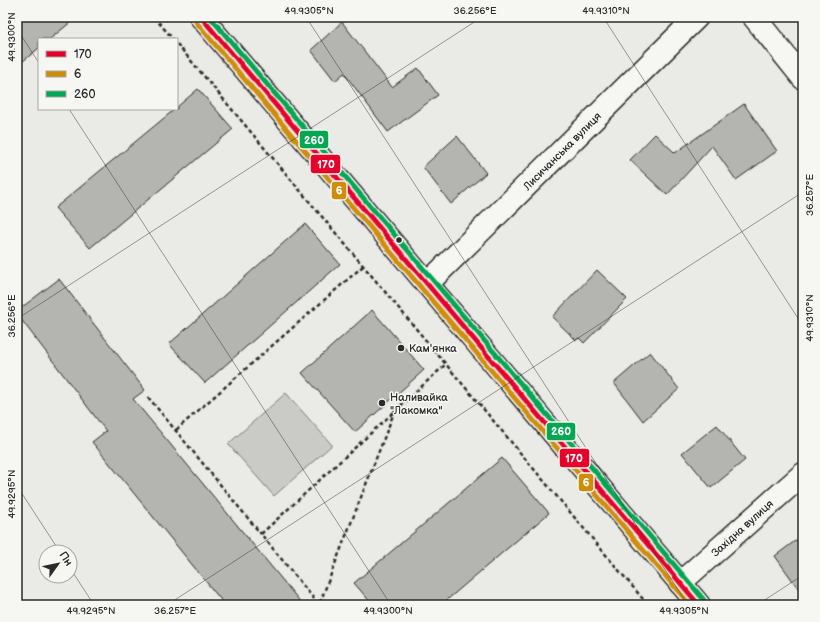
<svg xmlns="http://www.w3.org/2000/svg" width="820" height="622" font-family="'Balsamiq Sans',sans-serif">
<style>
.green{fill:#cacac7;stroke:#7a7a79}
.building{fill:#b4b4b1;stroke:#2b2b2b}
.lines{fill:none;stroke-linecap:round;stroke-linejoin:round}
.minor-casing{stroke:#2b2b2b;stroke-width:25}
.major-casing{stroke:#2b2b2b;stroke-width:25}
.path{stroke:#2b2b2b;stroke-width:2.5;stroke-dasharray:4 3;stroke-linecap:butt}
.minor{stroke:#f6f6f2;stroke-width:22}
.major{stroke:#f6f6f2;stroke-width:22}
.bus-1-casing{stroke:#f6f6f2;stroke-width:8}
.bus-2-casing{stroke:#f6f6f2;stroke-width:8}
.bus-3-casing{stroke:#f6f6f2;stroke-width:8}
.bus-1{stroke:#e4002b;stroke-width:5}
.bus-2{stroke:#ce8d09;stroke-width:5}
.bus-3{stroke:#00a651;stroke-width:5}
.ticks{fill:none;stroke:#2b2b2b;stroke-width:1;stroke-opacity:0.45}
.bus-dot{fill:#2b2b2b;stroke:#f6f6f2;stroke-width:1.5}
.labels{text-anchor:middle;stroke-width:3;stroke-linejoin:round;paint-order:stroke}
.street-label{font-size:11px;fill:#2b2b2b;stroke:#f6f6f2}
.poi-label{font-size:11px;fill:#2b2b2b;stroke:#f6f6f2;text-anchor:start}
.line-badge{stroke:#f6f6f2;stroke-width:1.5}
.badge-label{font-size:11px;text-anchor:middle;font-weight:bold;fill:#fff}
.neatline{fill:none;stroke:#2b2b2b;stroke-width:1.5}
.ticks-label{font-size:10px;text-anchor:middle;fill:#2b2b2b}
</style>
<rect width="100%" height="100%" fill="#eaeae6"/>
<filter id="ink" filterUnits="userSpaceOnUse"><feTurbulence type="fractalNoise" baseFrequency=".025" numOctaves="2"/><feDisplacementMap in="SourceGraphic" scale="8" xChannelSelector="R" yChannelSelector="G"/><feConvolveMatrix kernelMatrix="1 2 1 2 8 2 1 2 1" color-interpolation-filters="sRGB"/></filter>
<g filter="url(#ink)">
<path class="green" d="M 286,393 L 332,445 L 274,496 L 228,444 Z"/>
<g class="building">
<path d="M 17,17 L 77,17 L 50,39 L 39,39 L 39,48 L 17,66 Z"/>
<path d="M 342,22 L 392,87 L 418,68 L 438,95 L 388,132 L 344,73 L 335,81 L 311,50 Z"/>
<path d="M 198,89 L 233,129 L 90,248 L 55,208 L 175,109 L 177,109 L 177,107 Z"/>
<path d="M 744,104 L 777,151 L 736,180 L 712,146 L 667,195 L 630,160 L 655,134 L 675,153 Z"/>
<path d="M 457,136 L 486,173 L 451,204 L 423,167 Z"/>
<path d="M 305,224 L 340,264 L 205,383 L 169,344 Z"/>
<path d="M 597,270 L 627,299 L 584,343 L 579,338 L 576,340 L 552,317 Z"/>
<path d="M 59,279 L 145,390 L 133,399 L 303,605 L 225,605 L 92,442 L 106,431 L 17,314 L 17,311 Z"/>
<path d="M 372,310 L 424,370 L 355,432 L 302,373 Z"/>
<path d="M 650,352 L 679,389 L 643,421 L 614,383 Z"/>
<path d="M 717,425 L 745,460 L 711,488 L 682,453 Z"/>
<path d="M 502,458 L 549,513 L 441,605 L 373,605 L 354,583 Z"/>
<path d="M 803,535 L 803,595 L 775,556 Z"/>
</g>
<g class="lines">
<g class="minor-casing">
<g id="minor">
<path d="M 754,17 L 803,78"/>
<path d="M 427,284 L 697,17"/>
<path d="M 680,583 L 803,474"/>
</g>
</g>
<g class="major-casing">
<path id="major" d="M 201,17 L 699,605"/>
</g>
<g class="path">
<path d="M 154,17 L 173,39"/>
<path d="M 177,44 L 648,605"/>
<path d="M 148,397 L 261,534"/>
<path d="M 395,410 L 319,605 L 261,534 L 446,364"/>
<path d="M 176,430 L 363,266"/>
</g>
<use href="#minor" class="minor"/>
<use href="#major" class="major"/>
<g class="bus-1-casing">
<path id="bus-1" d="M 201,17 L 699,605"/>
</g>
<g class="bus-2-casing">
<path id="bus-2" d="M 196,22 L 690,605"/>
</g>
<g class="bus-3-casing">
<path id="bus-3" d="M 210,17 L 704,600"/>
</g>
<use href="#bus-1" class="bus-1"/>
<use href="#bus-2" class="bus-2"/>
<use href="#bus-3" class="bus-3"/>
</g>
</g>
<path class="ticks" d="M 306,17 L 688,605M 603,17 L 803,326M 17,29 L 39,63M 69,109 L 391,605M 17,319 L 482,17M 17,486 L 60,552M 70,568 L 94,605M 167,605 L 803,192M 757,605 L 803,575"/>
<g class="bus-dot">
<circle cx="399" cy="240" r="3.5"/>
<circle cx="401" cy="348" r="4"/>
<circle cx="382" cy="403" r="4"/>
</g>
<g class="labels">
<g class="street-label">
<text transform="translate(562 151) rotate(-45)" y="4">Лисичанська вулиця</text>
<text transform="translate(742 528) rotate(-42)" y="4">Західна вулиця</text>
</g>
<g class="poi-label">
<text x="409" y="352">Кам'янка</text>
<text x="390" y="401">Наливайка<tspan x="390" dy="13">"Лакомка"</tspan></text>
</g>
</g>
<g class="line-badge">
<rect x="299" y="130" width="30" height="19" rx="4" fill="#00a651"/>
<rect x="310" y="154" width="31" height="20" rx="4" fill="#e4002b"/>
<rect x="331" y="181" width="16" height="19" rx="4" fill="#ce8d09"/>
<rect x="546" y="422" width="30" height="19" rx="4" fill="#00a651"/>
<rect x="559" y="448" width="31" height="20" rx="4" fill="#e4002b"/>
<rect x="578" y="473" width="16" height="19" rx="4" fill="#ce8d09"/>
</g>
<g class="badge-label">
<text x="314" y="144">260</text>
<text x="326" y="168">170</text>
<text x="339" y="194">6</text>
<text x="561" y="435">260</text>
<text x="574" y="462">170</text>
<text x="586" y="486">6</text>
</g>
<rect width="820" height="622" fill="none" stroke="#f6f6f2" stroke-width="44"/>
<rect x="38" y="38" width="140" height="72" fill="#f6f6f2" stroke="#a5a5a2"/>
<rect x="46" y="51" width="20" height="6" fill="#e4002b" stroke="#a5a5a2"/>
<text x="74" y="58" font-size="12" fill="#2b2b2b">170</text>
<rect x="46" y="71" width="20" height="6" fill="#ce8d09" stroke="#a5a5a2"/>
<text x="74" y="78" font-size="12" fill="#2b2b2b">6</text>
<rect x="46" y="91" width="20" height="6" fill="#00a651" stroke="#a5a5a2"/>
<text x="74" y="98" font-size="12" fill="#2b2b2b">260</text>
<g transform="translate(58 564) rotate(57)"><circle r="19" fill="#f6f6f2" stroke="#a5a5a2"/>
<path d="M0-3L7 15L0 10L-7 15Z" fill="#2b2b2b"/>
<text y="-6" font-size="11" font-weight="bold" text-anchor="middle" fill="#2b2b2b">Пн</text>
</g>
<rect x="22" y="22" width="776" height="578" class="neatline"/>
<g class="ticks-label">
<text x="309" y="14">49.9305°N</text>
<text x="475" y="14">36.256°E</text>
<text x="606" y="14">49.9310°N</text>
<text transform="translate(11 37) rotate(-90)" y="4">49.9300°N</text>
<text transform="translate(809 195) rotate(-90)" y="4">36.257°E</text>
<text transform="translate(11 316) rotate(-90)" y="4">36.256°E</text>
<text transform="translate(809 318) rotate(-90)" y="4">49.9310°N</text>
<text transform="translate(11 494) rotate(-90)" y="4">49.9295°N</text>
<text x="91" y="614">49.9295°N</text>
<text x="175" y="614">36.257°E</text>
<text x="388" y="614">49.9300°N</text>
<text x="684" y="614">49.9305°N</text>
</g>
</svg>
